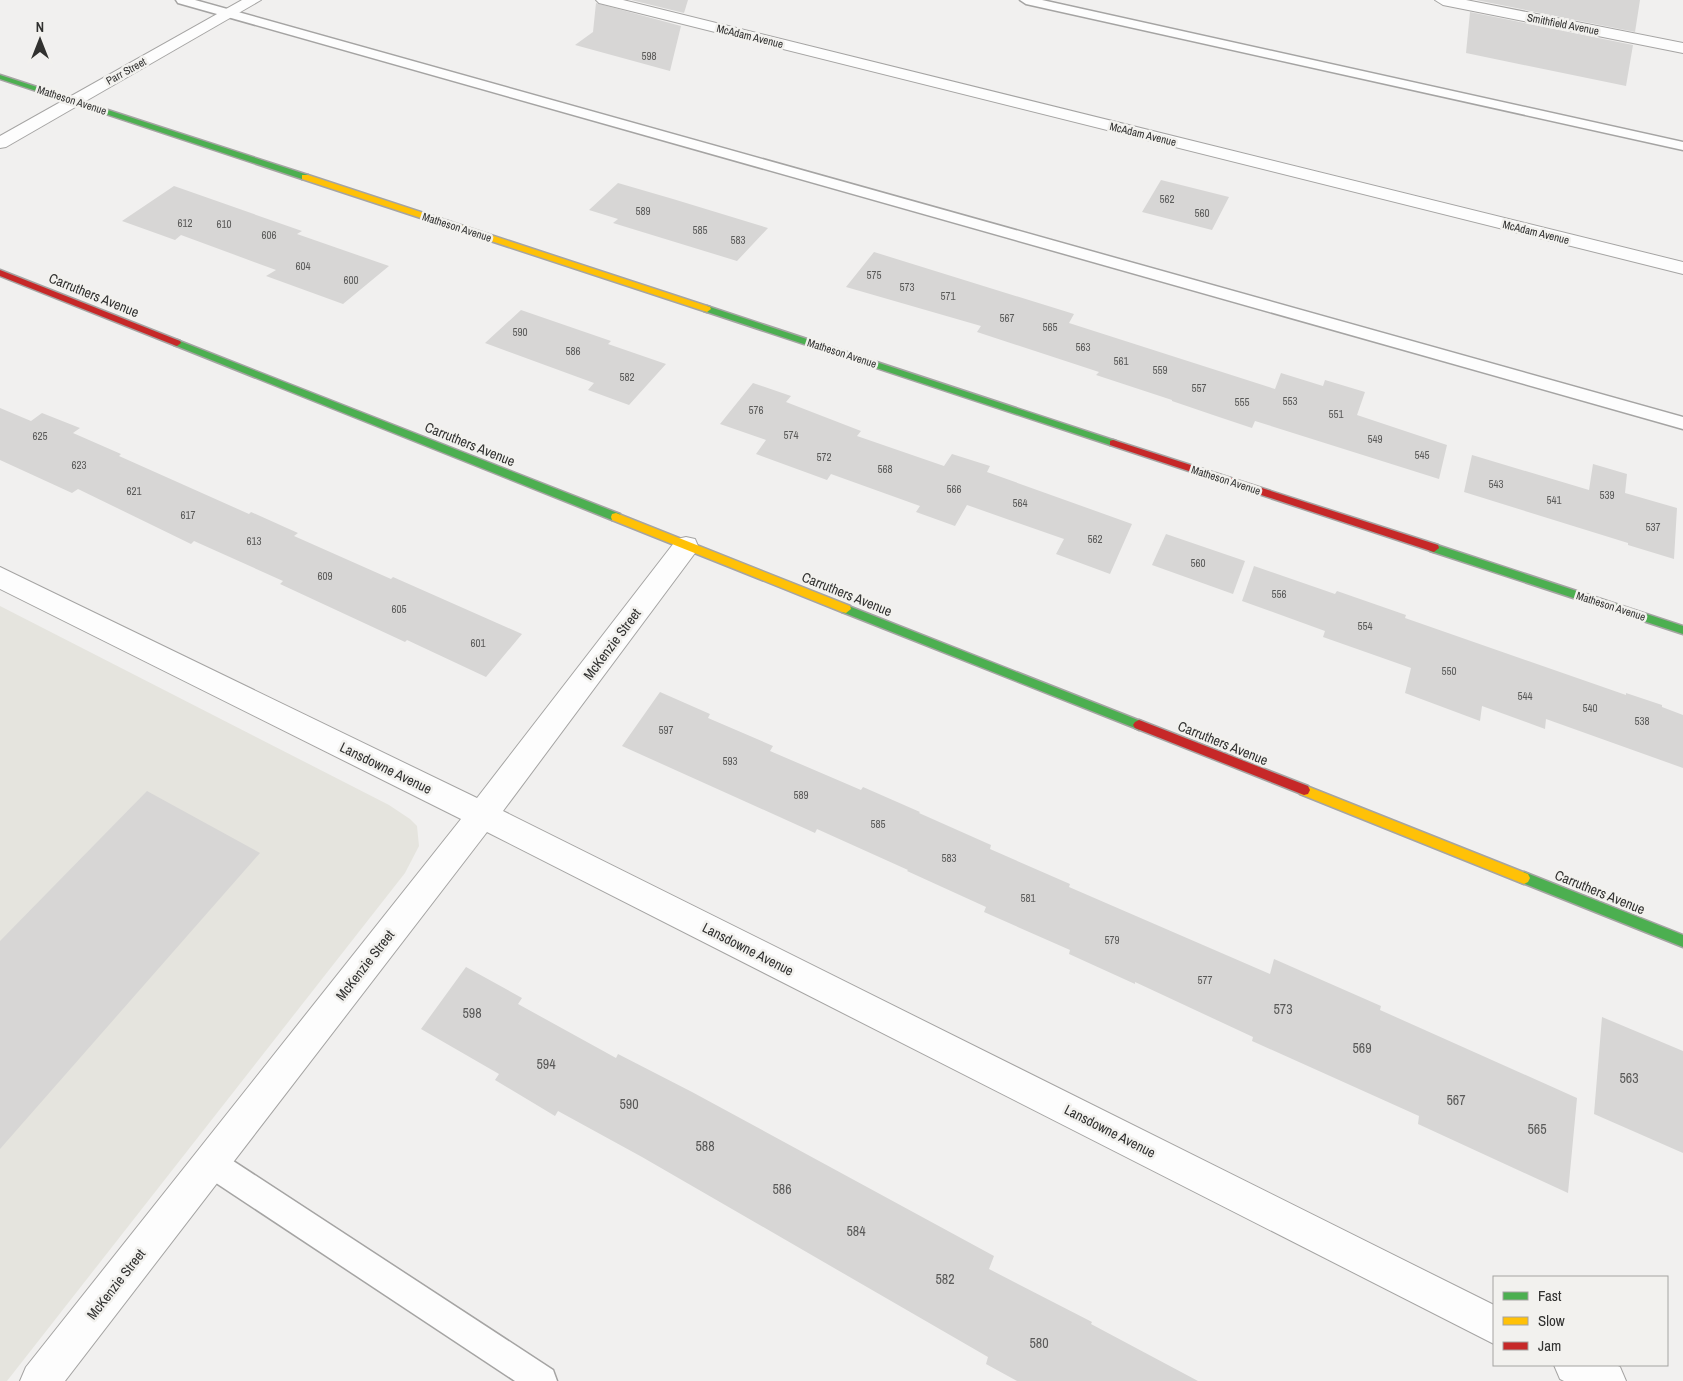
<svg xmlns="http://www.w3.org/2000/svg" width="1683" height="1381" font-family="'Archivo Narrow',sans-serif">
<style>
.built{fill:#e5e4de}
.building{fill:#d7d6d5}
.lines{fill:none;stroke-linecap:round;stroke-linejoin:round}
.lane-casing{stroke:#a5a4a3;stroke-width:3}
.street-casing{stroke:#a5a4a3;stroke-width:2}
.fast-casing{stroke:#a5a4a3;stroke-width:3}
.slow-casing{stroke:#a5a4a3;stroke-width:3}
.jam-casing{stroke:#a5a4a3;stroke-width:3}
.lane{fill:#fdfdfd;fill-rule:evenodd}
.street{fill:#fdfdfd;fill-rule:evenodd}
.fast{fill:#4caf50;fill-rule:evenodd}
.slow{fill:#ffc107;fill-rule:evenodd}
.jam{fill:#c62828;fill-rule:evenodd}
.labels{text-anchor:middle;stroke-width:5;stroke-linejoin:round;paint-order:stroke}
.far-street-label{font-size:11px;fill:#313130;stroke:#f2f1ee}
.number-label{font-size:11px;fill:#5a5a59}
.street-label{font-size:14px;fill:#313130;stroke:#f2f1ee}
.near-number-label{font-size:14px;fill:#5a5a59}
</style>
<rect width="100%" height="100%" fill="#f1f0ef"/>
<path class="built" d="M 0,606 L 389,805 L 410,819 L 417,826 L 419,846 L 405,873 L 7,1381 L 0,1381 Z"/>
<g class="building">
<path d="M 631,0 L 688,0 L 684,13 Z"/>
<path d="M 1476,0 L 1640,0 L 1635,32 Z"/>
<path d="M 596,3 L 681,26 L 670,71 L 575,45 L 593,32 Z"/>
<path d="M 1470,12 L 1633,45 L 1626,86 L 1466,53 Z"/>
<path d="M 1161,180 L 1229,197 L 1212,230 L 1142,212 Z"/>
<path d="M 618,183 L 673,199 L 768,228 L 737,261 L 613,223 L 618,219 L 589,210 Z"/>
<path d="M 174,186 L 302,231 L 297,234 L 389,266 L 343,304 L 266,276 L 276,270 L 181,235 L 175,240 L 122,221 Z"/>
<path d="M 874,252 L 1074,314 L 1069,323 L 1275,389 L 1281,373 L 1323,386 L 1325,380 L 1365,392 L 1357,415 L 1447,445 L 1439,479 L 1255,421 L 1252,428 L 1216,416 L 1172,401 L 1172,400 L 1096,375 L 1099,372 L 977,332 L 981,326 L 846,287 Z"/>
<path d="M 521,310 L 611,341 L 608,344 L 666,364 L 629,405 L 588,390 L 594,383 L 485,343 Z"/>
<path d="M 753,383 L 791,396 L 786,402 L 861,431 L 857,436 L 944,466 L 952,454 L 990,466 L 987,472 L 1132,524 L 1110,574 L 1056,554 L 1064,539 L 967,505 L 955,526 L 916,512 L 920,506 L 831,474 L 827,480 L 756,454 L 766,440 L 720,424 Z"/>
<path d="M 0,408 L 31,421 L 42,413 L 80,428 L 73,433 L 121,454 L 119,456 L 249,514 L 251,512 L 298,533 L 294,536 L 391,579 L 393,577 L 522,634 L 486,677 L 407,640 L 405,642 L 280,584 L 283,581 L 194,541 L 191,544 L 78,489 L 72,493 L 0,460 Z"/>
<path d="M 1472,455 L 1589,490 L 1593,464 L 1627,474 L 1625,493 L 1677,508 L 1674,559 L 1628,545 L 1628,543 L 1464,492 Z"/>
<path d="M 1166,534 L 1245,561 L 1233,594 L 1152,565 Z"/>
<path d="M 1254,566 L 1335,594 L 1337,591 L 1406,615 L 1405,618 L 1626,695 L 1626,693 L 1662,705 L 1662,707 L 1683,715 L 1683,768 L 1546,719 L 1545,729 L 1482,706 L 1480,721 L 1405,693 L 1411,668 L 1323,637 L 1325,631 L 1242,601 Z"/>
<path d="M 660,692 L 710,714 L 708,718 L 773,746 L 770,751 L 861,790 L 863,787 L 920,812 L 919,813 L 991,845 L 990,849 L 1070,884 L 1069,887 L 1270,974 L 1274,959 L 1381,1006 L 1380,1010 L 1577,1098 L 1568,1193 L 1418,1124 L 1419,1116 L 1252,1041 L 1253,1037 L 1135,982 L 1135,984 L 1069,954 L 1070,950 L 984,912 L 986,907 L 907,871 L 908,870 L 817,829 L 815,833 L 622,746 Z"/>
<path d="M 147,791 L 260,853 L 0,1149 L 0,941 Z"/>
<path d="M 466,967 L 522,998 L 518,1004 L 616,1058 L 618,1054 L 692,1092 L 994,1256 L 989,1269 L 1092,1322 L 1091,1324 L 1198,1381 L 1017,1381 L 986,1364 L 988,1357 L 642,1157 L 558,1111 L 555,1116 L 495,1080 L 499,1074 L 421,1029 Z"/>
<path d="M 1602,1017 L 1683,1051 L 1683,1153 L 1594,1114 Z"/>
</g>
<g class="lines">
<g class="lane-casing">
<g id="lane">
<path d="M 176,0 L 195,0 L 1683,417 L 1683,429 L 178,3 Z"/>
<path d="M 1020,0 L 1042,0 L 1683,142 L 1683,150 L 1026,4 Z"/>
<path d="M 211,1149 L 221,1153 L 553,1370 L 557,1381 L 515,1381 L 201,1173 L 197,1163 L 201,1153 Z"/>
</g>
</g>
<g class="street-casing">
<g id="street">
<path d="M 242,0 L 261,0 L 6,147 L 0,148 L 0,136 Z"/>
<path d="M 596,0 L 623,0 L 1683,262 L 1683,274 L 599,3 Z"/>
<path d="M 1435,0 L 1466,0 L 1683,43 L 1683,53 L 1443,5 Z"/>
<path d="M 686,537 L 695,539 L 698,546 L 695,553 L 503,811 L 1494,1305 L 1494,1344 L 487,832 L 65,1381 L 20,1381 L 26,1367 L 461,819 L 0,589 L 0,567 L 477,798 L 677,539 Z"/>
<path d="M 1554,1365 L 1616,1365 L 1620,1367 L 1626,1381 L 1564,1381 L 1560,1379 Z"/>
</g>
</g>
<g class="fast-casing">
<g id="fast">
<path d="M 0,75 L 308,175 L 309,177 L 302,179 L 0,79 Z"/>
<path d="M 707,306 L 1116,441 L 1118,443 L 1116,445 L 1110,445 L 704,311 L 704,307 Z"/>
<path d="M 177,340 L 620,514 L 621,517 L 620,520 L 612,520 L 174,345 L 174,341 Z"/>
<path d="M 1434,544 L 1683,626 L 1683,634 L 1430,551 L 1429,548 Z"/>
<path d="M 846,605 L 1143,722 L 1145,725 L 1143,728 L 1139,730 L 1135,728 L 842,612 L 841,609 Z"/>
<path d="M 1524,872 L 1683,935 L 1683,947 L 1520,882 L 1518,878 L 1520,874 Z"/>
</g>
</g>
<g class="slow-casing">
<g id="slow">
<path d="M 302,175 L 308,175 L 710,307 L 711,309 L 707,312 L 704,311 L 302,179 Z"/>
<path d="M 616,513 L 850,606 L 851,609 L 846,613 L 842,612 L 612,520 L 611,517 L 612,514 Z"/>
<path d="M 1304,785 L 1528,874 L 1530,878 L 1528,882 L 1524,884 L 1300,794 L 1298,790 L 1300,786 Z"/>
</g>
</g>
<g class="jam-casing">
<g id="jam">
<path d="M 0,270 L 180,341 L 181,343 L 177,346 L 174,345 L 0,276 Z"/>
<path d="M 1113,440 L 1438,545 L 1439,548 L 1434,552 L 1110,445 L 1110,441 Z"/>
<path d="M 1139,720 L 1308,786 L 1310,790 L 1308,794 L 1304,795 L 1135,728 L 1133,725 L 1135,722 Z"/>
</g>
</g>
<use href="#lane" class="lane"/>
<use href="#street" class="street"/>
<use href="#fast" class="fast"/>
<use href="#slow" class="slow"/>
<use href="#jam" class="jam"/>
</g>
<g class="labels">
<g class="far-street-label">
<text transform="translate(1563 24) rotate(11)" y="4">Smithfield Avenue</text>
<text transform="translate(750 36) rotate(14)" y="4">McAdam Avenue</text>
<text transform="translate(126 71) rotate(-29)" y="4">Parr Street</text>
<text transform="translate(72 100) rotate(18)" y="4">Matheson Avenue</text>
<text transform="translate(1143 134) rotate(14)" y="4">McAdam Avenue</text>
<text transform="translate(457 227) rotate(18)" y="4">Matheson Avenue</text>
<text transform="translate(1536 232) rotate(14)" y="4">McAdam Avenue</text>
<text transform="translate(842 353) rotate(18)" y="4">Matheson Avenue</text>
<text transform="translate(1226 480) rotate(18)" y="4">Matheson Avenue</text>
<text transform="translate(1611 606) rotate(18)" y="4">Matheson Avenue</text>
</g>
<g class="number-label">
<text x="649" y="60">598</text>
<text x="1167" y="203">562</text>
<text x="643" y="215">589</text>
<text x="1202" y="217">560</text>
<text x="185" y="227">612</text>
<text x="224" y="228">610</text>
<text x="700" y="234">585</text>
<text x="269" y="239">606</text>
<text x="738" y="244">583</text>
<text x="303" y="270">604</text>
<text x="874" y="279">575</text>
<text x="351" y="284">600</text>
<text x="907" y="291">573</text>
<text x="948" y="300">571</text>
<text x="1007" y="322">567</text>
<text x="1050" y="331">565</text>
<text x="520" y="336">590</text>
<text x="1083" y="351">563</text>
<text x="573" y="355">586</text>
<text x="1121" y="365">561</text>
<text x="1160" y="374">559</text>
<text x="627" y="381">582</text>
<text x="1199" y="392">557</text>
<text x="1290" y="405">553</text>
<text x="1242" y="406">555</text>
<text x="756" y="414">576</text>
<text x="1336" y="418">551</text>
<text x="791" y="439">574</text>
<text x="40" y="440">625</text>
<text x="1375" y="443">549</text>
<text x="1422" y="459">545</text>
<text x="824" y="461">572</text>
<text x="79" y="469">623</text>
<text x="885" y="473">568</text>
<text x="1496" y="488">543</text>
<text x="954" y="493">566</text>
<text x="134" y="495">621</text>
<text x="1607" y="499">539</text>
<text x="1554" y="504">541</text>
<text x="1020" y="507">564</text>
<text x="188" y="519">617</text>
<text x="1653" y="531">537</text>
<text x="1095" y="543">562</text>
<text x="254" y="545">613</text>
<text x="1198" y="567">560</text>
<text x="325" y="580">609</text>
<text x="1279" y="598">556</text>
<text x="399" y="613">605</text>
<text x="1365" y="630">554</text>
<text x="478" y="647">601</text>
<text x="1449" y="675">550</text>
<text x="1525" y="700">544</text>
<text x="1590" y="712">540</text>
<text x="1642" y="725">538</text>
<text x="666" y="734">597</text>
<text x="730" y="765">593</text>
<text x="801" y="799">589</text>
<text x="878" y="828">585</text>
<text x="949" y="862">583</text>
<text x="1028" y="902">581</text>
<text x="1112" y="944">579</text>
<text x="1205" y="984">577</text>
</g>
<g class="street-label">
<text transform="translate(94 295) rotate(22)" y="5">Carruthers Avenue</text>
<text transform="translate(470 444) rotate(22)" y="5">Carruthers Avenue</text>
<text transform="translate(847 594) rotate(22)" y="5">Carruthers Avenue</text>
<text transform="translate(612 644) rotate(-53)" y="5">McKenzie Street</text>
<text transform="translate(1223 743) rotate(22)" y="5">Carruthers Avenue</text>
<text transform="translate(386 768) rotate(26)" y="5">Lansdowne Avenue</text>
<text transform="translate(1600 892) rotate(22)" y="5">Carruthers Avenue</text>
<text transform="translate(748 949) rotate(27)" y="5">Lansdowne Avenue</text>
<text transform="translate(365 965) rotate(-52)" y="5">McKenzie Street</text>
<text transform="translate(1110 1131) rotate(27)" y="5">Lansdowne Avenue</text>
<text transform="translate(116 1284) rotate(-52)" y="5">McKenzie Street</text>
</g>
<g class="near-number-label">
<text x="1283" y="1014">573</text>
<text x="472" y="1018">598</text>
<text x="1362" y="1053">569</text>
<text x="546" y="1069">594</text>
<text x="1629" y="1083">563</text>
<text x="1456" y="1105">567</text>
<text x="629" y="1109">590</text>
<text x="1537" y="1134">565</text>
<text x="705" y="1151">588</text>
<text x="782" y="1194">586</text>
<text x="856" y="1236">584</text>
<text x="945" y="1284">582</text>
<text x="1039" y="1348">580</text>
</g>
</g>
<rect x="1493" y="1276" width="175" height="90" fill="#f2f1ee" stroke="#a5a4a2"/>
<rect x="1503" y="1292" width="25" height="8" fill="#4caf50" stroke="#a5a4a2"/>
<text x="1538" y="1301" font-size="15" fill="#313130">Fast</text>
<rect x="1503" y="1317" width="25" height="8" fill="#ffc107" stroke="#a5a4a2"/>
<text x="1538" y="1326" font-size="15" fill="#313130">Slow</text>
<rect x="1503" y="1342" width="25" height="8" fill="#c62828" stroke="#a5a4a2"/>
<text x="1538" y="1351" font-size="15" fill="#313130">Jam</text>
<g transform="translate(40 40)" stroke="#f2f1ee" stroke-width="4" paint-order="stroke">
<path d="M0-4L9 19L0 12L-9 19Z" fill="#313130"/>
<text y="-8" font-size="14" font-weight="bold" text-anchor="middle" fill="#313130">N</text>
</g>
</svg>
